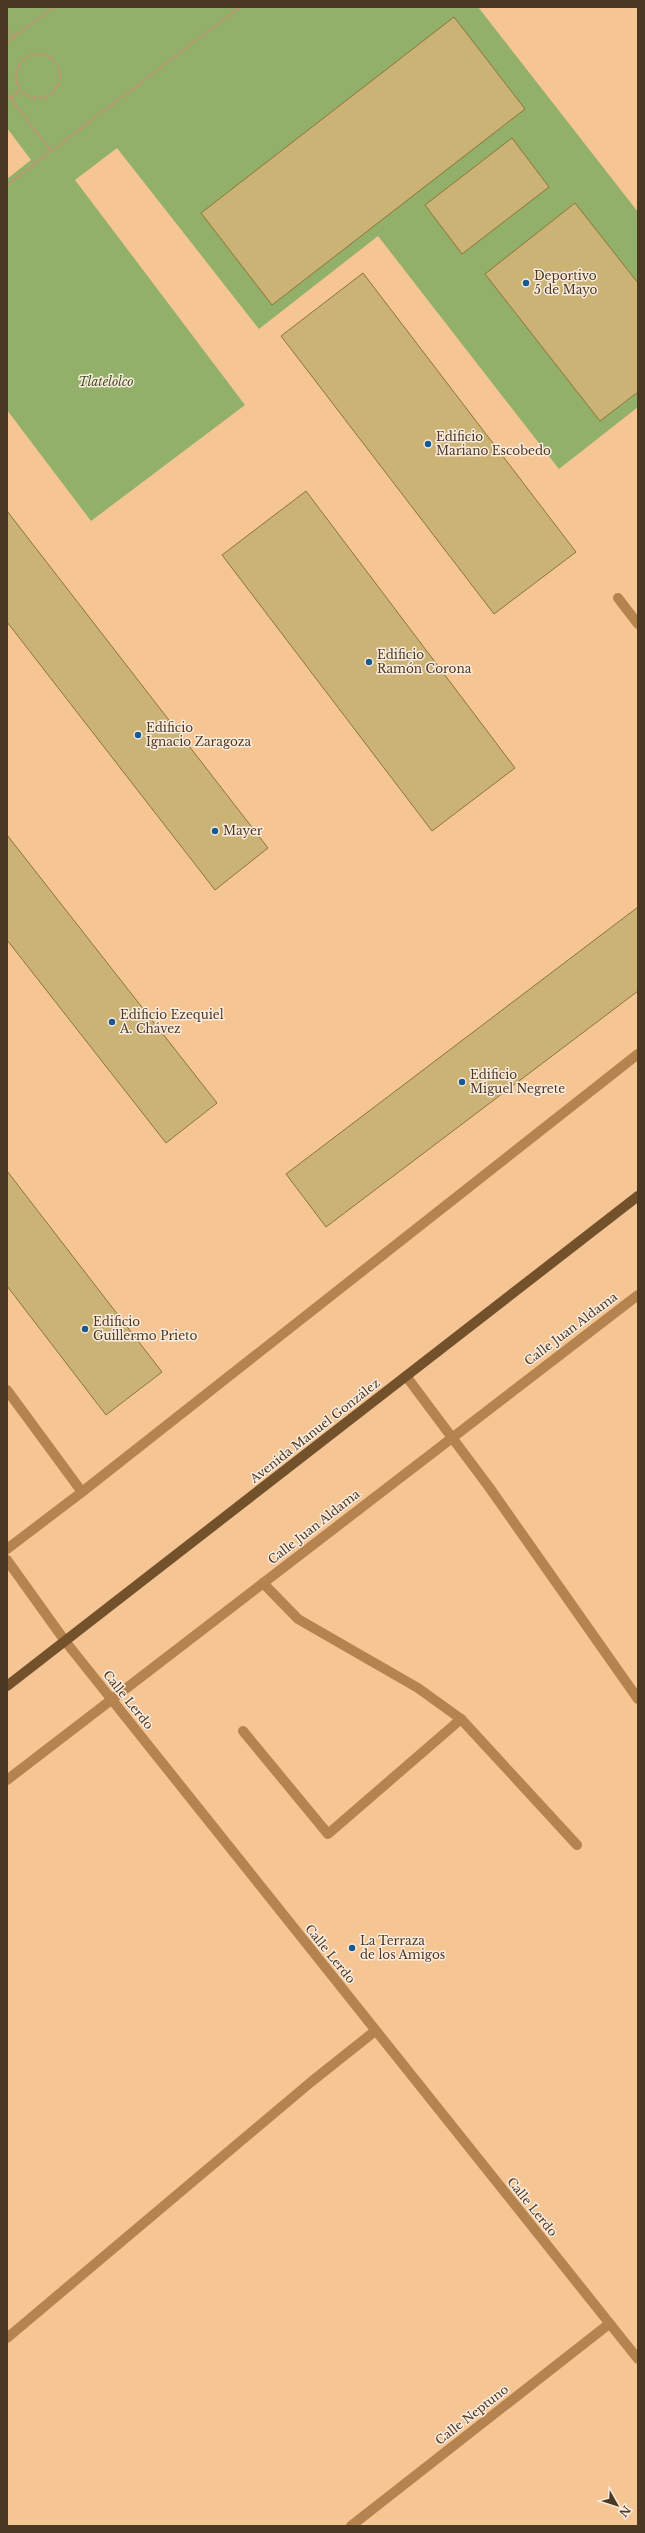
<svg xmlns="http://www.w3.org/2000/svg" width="645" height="2533" font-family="'Libre Baskerville',serif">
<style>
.green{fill:#93b06b}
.building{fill:#cbb275;stroke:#8c7439}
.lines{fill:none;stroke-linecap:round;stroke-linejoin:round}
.path{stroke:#bd976f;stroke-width:2.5;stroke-dasharray:4 2;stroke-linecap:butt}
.minor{stroke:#b4834e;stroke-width:10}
.major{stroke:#73512b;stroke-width:10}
.poi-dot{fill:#175a8f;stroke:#fceddf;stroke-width:1.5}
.labels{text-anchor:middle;stroke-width:3;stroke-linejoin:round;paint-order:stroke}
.poi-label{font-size:12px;fill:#4b3824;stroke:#fceddf;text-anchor:start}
.park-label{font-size:12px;font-style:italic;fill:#3b4c21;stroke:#fceddf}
.street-label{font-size:12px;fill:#4b3824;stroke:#fceddf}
</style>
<rect width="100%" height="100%" fill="#f5c594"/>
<path class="green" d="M 7,7 L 478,7 L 638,212 L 638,407 L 559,469 L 378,236 L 259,329 L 117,148 L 75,180 L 245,405 L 91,521 L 7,410 L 7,179 L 31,160 L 7,128 Z"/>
<g class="building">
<path d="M 454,17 L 525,109 L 272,305 L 201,213 Z"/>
<path d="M 512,138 L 549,187 L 462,254 L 425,205 Z"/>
<path d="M 575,203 L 638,283 L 638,392 L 600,421 L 485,274 Z"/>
<path d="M 363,273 L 576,552 L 494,614 L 281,336 Z"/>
<path d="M 306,491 L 515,768 L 432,831 L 222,555 Z"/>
<path d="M 7,511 L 268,848 L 215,890 L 7,622 Z"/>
<path d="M 7,835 L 217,1103 L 166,1143 L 7,940 Z"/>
<path d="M 638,907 L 638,991 L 326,1227 L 286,1174 Z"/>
<path d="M 7,1171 L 162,1372 L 106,1415 L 7,1286 Z"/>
</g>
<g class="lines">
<g class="path">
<path d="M 7,29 L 14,37"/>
<path d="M 7,42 L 54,7"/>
<circle cx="38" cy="76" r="22"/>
<path d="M 7,94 L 51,151"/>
<path d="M 10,98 L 20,90"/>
<path d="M 7,185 L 240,7"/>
</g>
<g class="minor">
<path d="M 618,598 L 638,624"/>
<path d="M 406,1376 L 489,1487 L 638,1699"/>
<path d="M 7,1390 L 82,1492 L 638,1054"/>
<path d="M 7,1549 L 82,1492"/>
<path d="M 7,1560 L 65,1641 L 638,2359"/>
<path d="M 461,1719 L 577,1845"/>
<path d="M 243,1731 L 328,1834 L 461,1719 L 418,1688 L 298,1619 L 263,1583"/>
<path d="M 7,1780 L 638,1295"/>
<path d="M 7,2338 L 311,2082 L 375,2031"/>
<path d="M 351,2526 L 609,2324"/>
</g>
<path class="major" d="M 7,1686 L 638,1196"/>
</g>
<g class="poi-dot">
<circle cx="526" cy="283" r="4"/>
<circle cx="428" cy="444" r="4"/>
<circle cx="369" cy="662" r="4"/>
<circle cx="138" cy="735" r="4"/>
<circle cx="215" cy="831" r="4"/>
<circle cx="112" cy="1022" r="4"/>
<circle cx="462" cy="1082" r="4"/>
<circle cx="85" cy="1329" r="4"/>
<circle cx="352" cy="1948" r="4"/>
</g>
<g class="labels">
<g class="poi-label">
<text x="534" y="280">Deportivo<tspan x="534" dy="14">5 de Mayo</tspan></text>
<text x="436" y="441">Edificio<tspan x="436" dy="14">Mariano Escobedo</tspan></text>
<text x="377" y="659">Edificio<tspan x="377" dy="14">Ramón Corona</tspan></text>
<text x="146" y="732">Edificio<tspan x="146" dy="14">Ignacio Zaragoza</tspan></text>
<text x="223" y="835">Mayer</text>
<text x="120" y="1019">Edificio Ezequiel<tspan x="120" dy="14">A. Chávez</tspan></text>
<text x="470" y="1079">Edificio<tspan x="470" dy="14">Miguel Negrete</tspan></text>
<text x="93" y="1326">Edificio<tspan x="93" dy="14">Guillermo Prieto</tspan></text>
<text x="360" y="1945">La Terraza<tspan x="360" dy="14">de los Amigos</tspan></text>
</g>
<g class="park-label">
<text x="106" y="386">Tlatelolco</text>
</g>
<g class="street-label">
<text transform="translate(571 1329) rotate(-37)" y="4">Calle Juan Aldama</text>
<text transform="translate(315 1431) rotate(-38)" y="4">Avenida Manuel González</text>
<text transform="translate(314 1527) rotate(-38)" y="4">Calle Juan Aldama</text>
<text transform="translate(128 1700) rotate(51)" y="4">Calle Lerdo</text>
<text transform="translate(330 1954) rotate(51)" y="4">Calle Lerdo</text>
<text transform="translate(532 2207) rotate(51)" y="4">Calle Lerdo</text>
<text transform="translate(472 2415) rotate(-38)" y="4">Calle Neptuno</text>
</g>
</g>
<rect width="645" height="2533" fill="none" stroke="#4b3824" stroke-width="16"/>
<g transform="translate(617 2505) rotate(129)" stroke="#fceddf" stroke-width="3" paint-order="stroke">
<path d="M0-3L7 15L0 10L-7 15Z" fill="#4b3824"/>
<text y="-6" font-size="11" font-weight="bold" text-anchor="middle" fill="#4b3824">N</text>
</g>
</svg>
